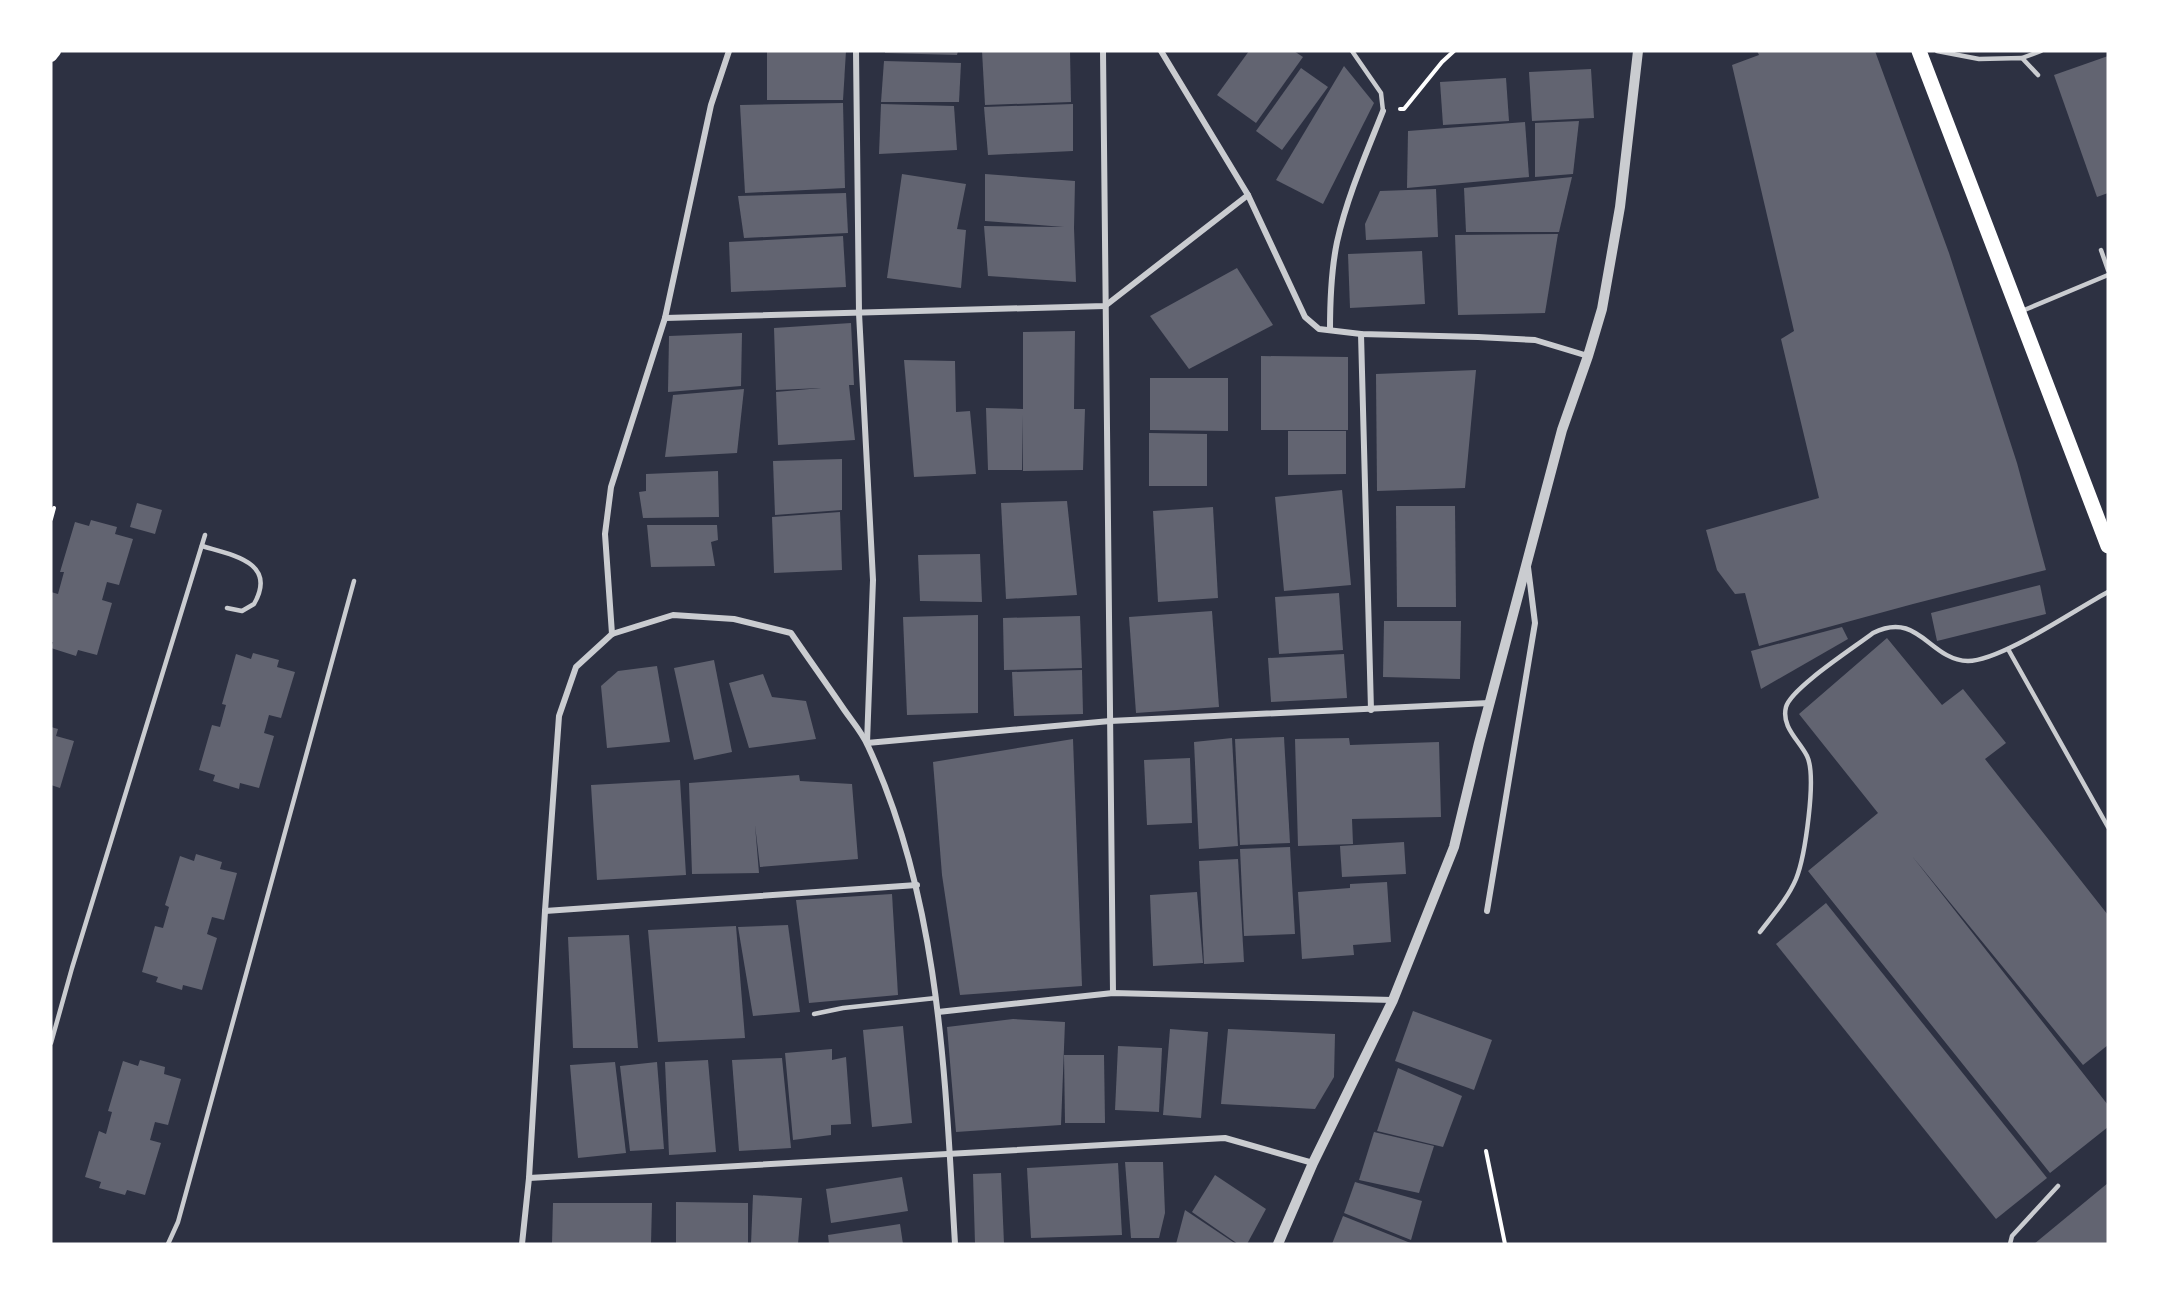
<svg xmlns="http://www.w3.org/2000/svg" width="2159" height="1295" font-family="Cabin,sans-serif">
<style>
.building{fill:#626471}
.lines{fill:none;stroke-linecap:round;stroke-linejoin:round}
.path{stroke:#fff;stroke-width:4}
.service{stroke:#caccd0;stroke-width:4.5}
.minor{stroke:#caccd0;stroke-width:6}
.tertiary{stroke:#caccd0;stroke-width:10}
.secondary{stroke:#fff;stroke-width:12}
.primary{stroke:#fff;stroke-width:15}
</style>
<rect width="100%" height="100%" fill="#2d3142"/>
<g class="building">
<path d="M 767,51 L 846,51 L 843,100 L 767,100 Z"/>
<path d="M 885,51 L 958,51 L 957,55 L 885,53 Z"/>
<path d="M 982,51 L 1070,51 L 1071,102 L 985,105 Z"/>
<path d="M 1249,51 L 1294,51 L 1303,57 L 1256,123 L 1217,95 Z"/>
<path d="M 1757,51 L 1875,51 L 1949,253 L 2017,463 L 2046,570 L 1913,604 L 1759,646 L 1745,593 L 1735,594 L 1717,570 L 1706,530 L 1819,498 L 1781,339 L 1794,331 L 1732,65 L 1759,55 Z"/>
<path d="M 2108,56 L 2108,193 L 2097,197 L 2054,75 Z"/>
<path d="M 884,61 L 961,63 L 959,102 L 881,102 Z"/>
<path d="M 1344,66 L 1374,103 L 1323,204 L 1276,180 Z"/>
<path d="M 1301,68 L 1328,87 L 1282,150 L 1256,131 Z"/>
<path d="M 1591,69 L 1594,118 L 1532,121 L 1529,72 Z"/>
<path d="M 1506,78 L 1509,121 L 1443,125 L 1440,82 Z"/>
<path d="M 843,103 L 845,188 L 745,193 L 740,105 Z"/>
<path d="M 881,104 L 954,106 L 957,150 L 879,154 Z"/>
<path d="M 1073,104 L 1073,151 L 988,155 L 984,107 Z"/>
<path d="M 1579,121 L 1573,174 L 1535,177 L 1535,123 Z"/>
<path d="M 1525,122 L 1529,177 L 1407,188 L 1408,131 Z"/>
<path d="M 902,174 L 966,184 L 957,229 L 966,230 L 961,288 L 887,278 Z"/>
<path d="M 985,174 L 1075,181 L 1074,228 L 1076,282 L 988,276 L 984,226 L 1064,227 L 985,221 Z"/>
<path d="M 1572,177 L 1559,232 L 1466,232 L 1464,188 Z"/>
<path d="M 1436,189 L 1438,237 L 1366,240 L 1365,224 L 1380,191 Z"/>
<path d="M 846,193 L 848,233 L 744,238 L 738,196 Z"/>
<path d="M 1558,234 L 1545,313 L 1458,315 L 1455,235 Z"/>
<path d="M 843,236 L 846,287 L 731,292 L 729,242 Z"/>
<path d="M 1422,251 L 1425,304 L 1350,308 L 1348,254 Z"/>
<path d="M 1237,268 L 1273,325 L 1189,369 L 1150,316 Z"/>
<path d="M 851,323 L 854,385 L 849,385 L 855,440 L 778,445 L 776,392 L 821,388 L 776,390 L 774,328 Z"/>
<path d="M 1075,331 L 1074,409 L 1085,409 L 1083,470 L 1023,471 L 1022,415 L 1022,470 L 988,470 L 986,408 L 1023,409 L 1023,332 Z"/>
<path d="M 742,333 L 741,386 L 668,392 L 669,336 Z"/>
<path d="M 1261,356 L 1348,357 L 1348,430 L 1261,430 Z"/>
<path d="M 904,360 L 955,361 L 956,412 L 970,411 L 976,474 L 914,477 Z"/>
<path d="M 1476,370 L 1465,488 L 1377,491 L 1376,374 Z"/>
<path d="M 1150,378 L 1228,378 L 1228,431 L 1150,430 Z"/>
<path d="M 744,389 L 737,453 L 665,457 L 673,395 Z"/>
<path d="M 1288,431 L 1346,431 L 1346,474 L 1288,475 Z"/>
<path d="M 1149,433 L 1207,434 L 1207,486 L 1149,486 Z"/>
<path d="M 842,459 L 842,510 L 775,515 L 773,461 Z"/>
<path d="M 718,471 L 719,517 L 643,518 L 639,492 L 646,491 L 646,474 Z"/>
<path d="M 1342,490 L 1351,585 L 1284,591 L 1275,497 Z"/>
<path d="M 1067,501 L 1077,595 L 1006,599 L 1001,503 Z"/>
<path d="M 137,503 L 162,510 L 155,534 L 130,527 Z"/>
<path d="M 1396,506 L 1455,506 L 1456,607 L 1397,607 Z"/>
<path d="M 1213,507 L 1218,598 L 1158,602 L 1153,511 Z"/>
<path d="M 840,512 L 842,570 L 774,573 L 772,517 Z"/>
<path d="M 91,520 L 117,527 L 115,534 L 133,539 L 119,585 L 107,582 L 102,600 L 112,603 L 97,655 L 78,650 L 76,656 L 51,648 L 53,642 L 51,642 L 51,592 L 58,594 L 64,572 L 60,572 L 75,522 L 89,526 Z"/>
<path d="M 647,525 L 717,525 L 718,540 L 711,542 L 715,566 L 651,567 Z"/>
<path d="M 980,554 L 982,602 L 920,601 L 918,555 Z"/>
<path d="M 2040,585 L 2046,614 L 1937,641 L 1931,613 Z"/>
<path d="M 1339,593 L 1343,650 L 1279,654 L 1275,597 Z"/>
<path d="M 1212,611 L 1219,707 L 1136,713 L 1129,617 Z"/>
<path d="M 978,615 L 978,713 L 907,715 L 903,617 Z"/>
<path d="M 1080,616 L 1082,668 L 1004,670 L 1003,618 Z"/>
<path d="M 1384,621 L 1461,621 L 1460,679 L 1383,677 Z"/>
<path d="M 1842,627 L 1848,639 L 1761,689 L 1751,651 Z"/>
<path d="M 1887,638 L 1942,705 L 1963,689 L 2006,743 L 1985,759 L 2108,915 L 2108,1045 L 2083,1065 L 1912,856 L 2108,1105 L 2108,1127 L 2050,1173 L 1808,871 L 1878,813 L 1799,714 Z"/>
<path d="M 253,653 L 279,660 L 277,667 L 295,672 L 281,718 L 269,715 L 264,733 L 274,736 L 259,788 L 240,783 L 239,789 L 213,781 L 215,775 L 199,770 L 212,725 L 220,727 L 226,705 L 222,704 L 236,654 L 251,659 Z"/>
<path d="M 1344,654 L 1347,698 L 1271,702 L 1268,658 Z"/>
<path d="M 714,660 L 732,752 L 694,760 L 674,668 Z"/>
<path d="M 657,666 L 670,742 L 607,748 L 601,686 L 618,671 Z"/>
<path d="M 1082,670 L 1083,714 L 1014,716 L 1012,672 Z"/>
<path d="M 763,674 L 772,697 L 806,701 L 816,739 L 749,748 L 729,683 Z"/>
<path d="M 51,727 L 58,729 L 56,736 L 74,741 L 60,788 L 51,785 Z"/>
<path d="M 1284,737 L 1290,843 L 1240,845 L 1235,739 Z"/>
<path d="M 1232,738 L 1238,846 L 1199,849 L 1194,742 Z"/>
<path d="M 1349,738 L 1350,745 L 1439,742 L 1441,817 L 1352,819 L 1353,844 L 1298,846 L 1295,739 Z"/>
<path d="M 1073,739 L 1082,986 L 960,995 L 942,875 L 933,762 Z"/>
<path d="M 1190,758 L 1192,823 L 1147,825 L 1144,760 Z"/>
<path d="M 799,775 L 800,781 L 852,784 L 858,859 L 760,867 L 755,825 L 759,873 L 692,874 L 689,783 Z"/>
<path d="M 680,780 L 686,875 L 597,880 L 591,785 Z"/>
<path d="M 1404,842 L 1406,874 L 1342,877 L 1340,846 Z"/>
<path d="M 1290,847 L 1295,934 L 1244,936 L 1240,849 Z"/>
<path d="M 196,854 L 222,862 L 220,869 L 237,873 L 224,920 L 212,917 L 207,934 L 217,938 L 202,990 L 183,985 L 182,990 L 156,982 L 158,977 L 142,972 L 155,926 L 163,928 L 169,907 L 165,905 L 180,856 L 194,861 Z"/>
<path d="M 1238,859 L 1244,962 L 1204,964 L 1199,861 Z"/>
<path d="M 1387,882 L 1391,942 L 1353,945 L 1354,955 L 1302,959 L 1298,892 L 1350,888 L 1350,884 Z"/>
<path d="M 1197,892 L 1203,963 L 1153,966 L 1150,895 Z"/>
<path d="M 892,894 L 898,995 L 809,1003 L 796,900 Z"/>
<path d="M 1826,903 L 2047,1178 L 1996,1219 L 1776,944 Z"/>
<path d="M 788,925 L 800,1012 L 753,1016 L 738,927 Z"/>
<path d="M 736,926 L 745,1038 L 658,1042 L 648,930 Z"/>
<path d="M 629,935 L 638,1048 L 573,1048 L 568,937 Z"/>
<path d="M 1413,1011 L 1492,1040 L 1474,1090 L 1395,1061 Z"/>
<path d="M 1013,1019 L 1065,1022 L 1061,1125 L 956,1132 L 947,1027 Z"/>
<path d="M 903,1026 L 912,1123 L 872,1127 L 863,1030 Z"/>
<path d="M 1170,1029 L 1208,1032 L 1201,1118 L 1163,1115 Z"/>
<path d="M 1228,1029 L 1335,1034 L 1334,1077 L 1315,1109 L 1221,1104 Z"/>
<path d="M 1118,1046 L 1162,1048 L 1159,1112 L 1115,1110 Z"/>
<path d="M 832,1049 L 832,1060 L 846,1057 L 851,1124 L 831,1125 L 831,1135 L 793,1140 L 785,1053 Z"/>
<path d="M 1064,1055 L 1104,1055 L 1105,1123 L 1065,1123 Z"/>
<path d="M 782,1058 L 791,1148 L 739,1151 L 732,1060 Z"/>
<path d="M 140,1060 L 165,1067 L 164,1074 L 181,1079 L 168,1125 L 155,1122 L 150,1140 L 161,1143 L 145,1195 L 127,1190 L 125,1195 L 99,1188 L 101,1182 L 85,1177 L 99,1131 L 106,1134 L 112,1112 L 108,1111 L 123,1061 L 138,1066 Z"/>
<path d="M 708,1060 L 716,1152 L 669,1155 L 665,1062 Z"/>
<path d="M 615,1062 L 626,1153 L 578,1158 L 570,1065 Z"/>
<path d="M 657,1062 L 664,1149 L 630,1151 L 620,1066 Z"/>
<path d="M 1398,1068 L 1462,1096 L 1443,1147 L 1377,1131 Z"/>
<path d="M 1374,1132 L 1434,1146 L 1419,1193 L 1359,1180 Z"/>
<path d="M 1125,1162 L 1163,1162 L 1165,1213 L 1159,1238 L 1131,1238 Z"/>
<path d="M 1118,1163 L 1122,1235 L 1031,1238 L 1027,1168 Z"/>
<path d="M 1001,1173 L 1004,1244 L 975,1244 L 973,1174 Z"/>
<path d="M 1215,1175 L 1266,1209 L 1247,1244 L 1238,1244 L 1192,1212 Z"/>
<path d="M 902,1177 L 908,1211 L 831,1223 L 826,1189 Z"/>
<path d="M 1355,1182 L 1422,1201 L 1411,1240 L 1344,1213 Z"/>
<path d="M 2108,1183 L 2108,1244 L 2034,1244 Z"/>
<path d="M 753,1195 L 802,1198 L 798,1244 L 751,1244 Z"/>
<path d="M 676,1202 L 748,1203 L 748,1244 L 676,1244 Z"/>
<path d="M 553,1203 L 652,1203 L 651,1244 L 552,1244 Z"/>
<path d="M 1185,1210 L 1236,1244 L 1176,1244 Z"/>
<path d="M 1343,1216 L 1413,1244 L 1332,1244 Z"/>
<path d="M 900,1224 L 903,1244 L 829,1244 L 828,1235 Z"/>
</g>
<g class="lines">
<g class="path">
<path d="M 1400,109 L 1404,109 L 1442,62 L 1454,51"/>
<path d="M 51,519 L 54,508"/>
<path d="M 1486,1151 L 1505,1244"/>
</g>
<g class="service">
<path d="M 1352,51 L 1381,93 L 1383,111"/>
<path d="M 1937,51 L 1979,59 L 2022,58 L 2038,75"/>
<path d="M 2022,58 L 2041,51"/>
<path d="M 2101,250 L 2108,270"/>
<path d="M 2022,311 L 2108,275"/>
<path d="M 202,546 C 232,555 278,562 254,604 L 242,611 L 227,608"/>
<path d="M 2008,649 L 2108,827"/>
<path d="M 1760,932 C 1773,915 1788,898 1796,879 C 1805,857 1817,776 1807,756 C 1799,740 1781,727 1786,707 C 1791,688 1855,647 1873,633 C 1919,610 1929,660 1968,661 C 2001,661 2076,609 2108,592"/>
<path d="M 814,1014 L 843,1008 L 936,998"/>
<path d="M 51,1043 L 72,968 L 205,535"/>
<path d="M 168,1244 L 178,1222 L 354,581"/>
<path d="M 2010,1244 L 2012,1236 L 2058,1186"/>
</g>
<g class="minor">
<path d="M 856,51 L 859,313 L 873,580 L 867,743 L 1110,721 L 1489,703"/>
<path d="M 1103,51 L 1113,993"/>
<path d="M 1161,51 L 1248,195 L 1305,317 L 1319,329 L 1361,334 L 1478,337 L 1535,340 L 1588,356"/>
<path d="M 665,318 L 1105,306 L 1248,195"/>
<path d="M 1330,330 C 1330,301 1331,271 1337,242 C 1347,197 1366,154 1383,111"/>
<path d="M 1361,334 L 1371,710"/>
<path d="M 612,634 L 605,534 L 611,487 L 665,318 L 711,105 L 729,51"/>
<path d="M 545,911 L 917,885"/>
<path d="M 1487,911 L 1535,623 L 1528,567"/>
<path d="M 938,1012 L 1113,993 L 1393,1000"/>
<path d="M 529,1178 L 1225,1138 L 1313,1163"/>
<path d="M 522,1244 L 529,1178 L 545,911 L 559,716 L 576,667 L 612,634 L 673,615 L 734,619 L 791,633 C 808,658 826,683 843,708 C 851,720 862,732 868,746 C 940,901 945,1076 955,1244"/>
</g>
<path class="tertiary" d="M 1278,1244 L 1313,1163 L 1393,1000 L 1454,847 L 1479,743 L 1562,430 L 1588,356 L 1602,309 L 1620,207 L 1638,51"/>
<path class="secondary" d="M 51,56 L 55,51"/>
<path class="primary" d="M 1919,51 L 2108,546"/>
</g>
<rect width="2159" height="1295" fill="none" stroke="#ffffff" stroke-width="105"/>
</svg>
